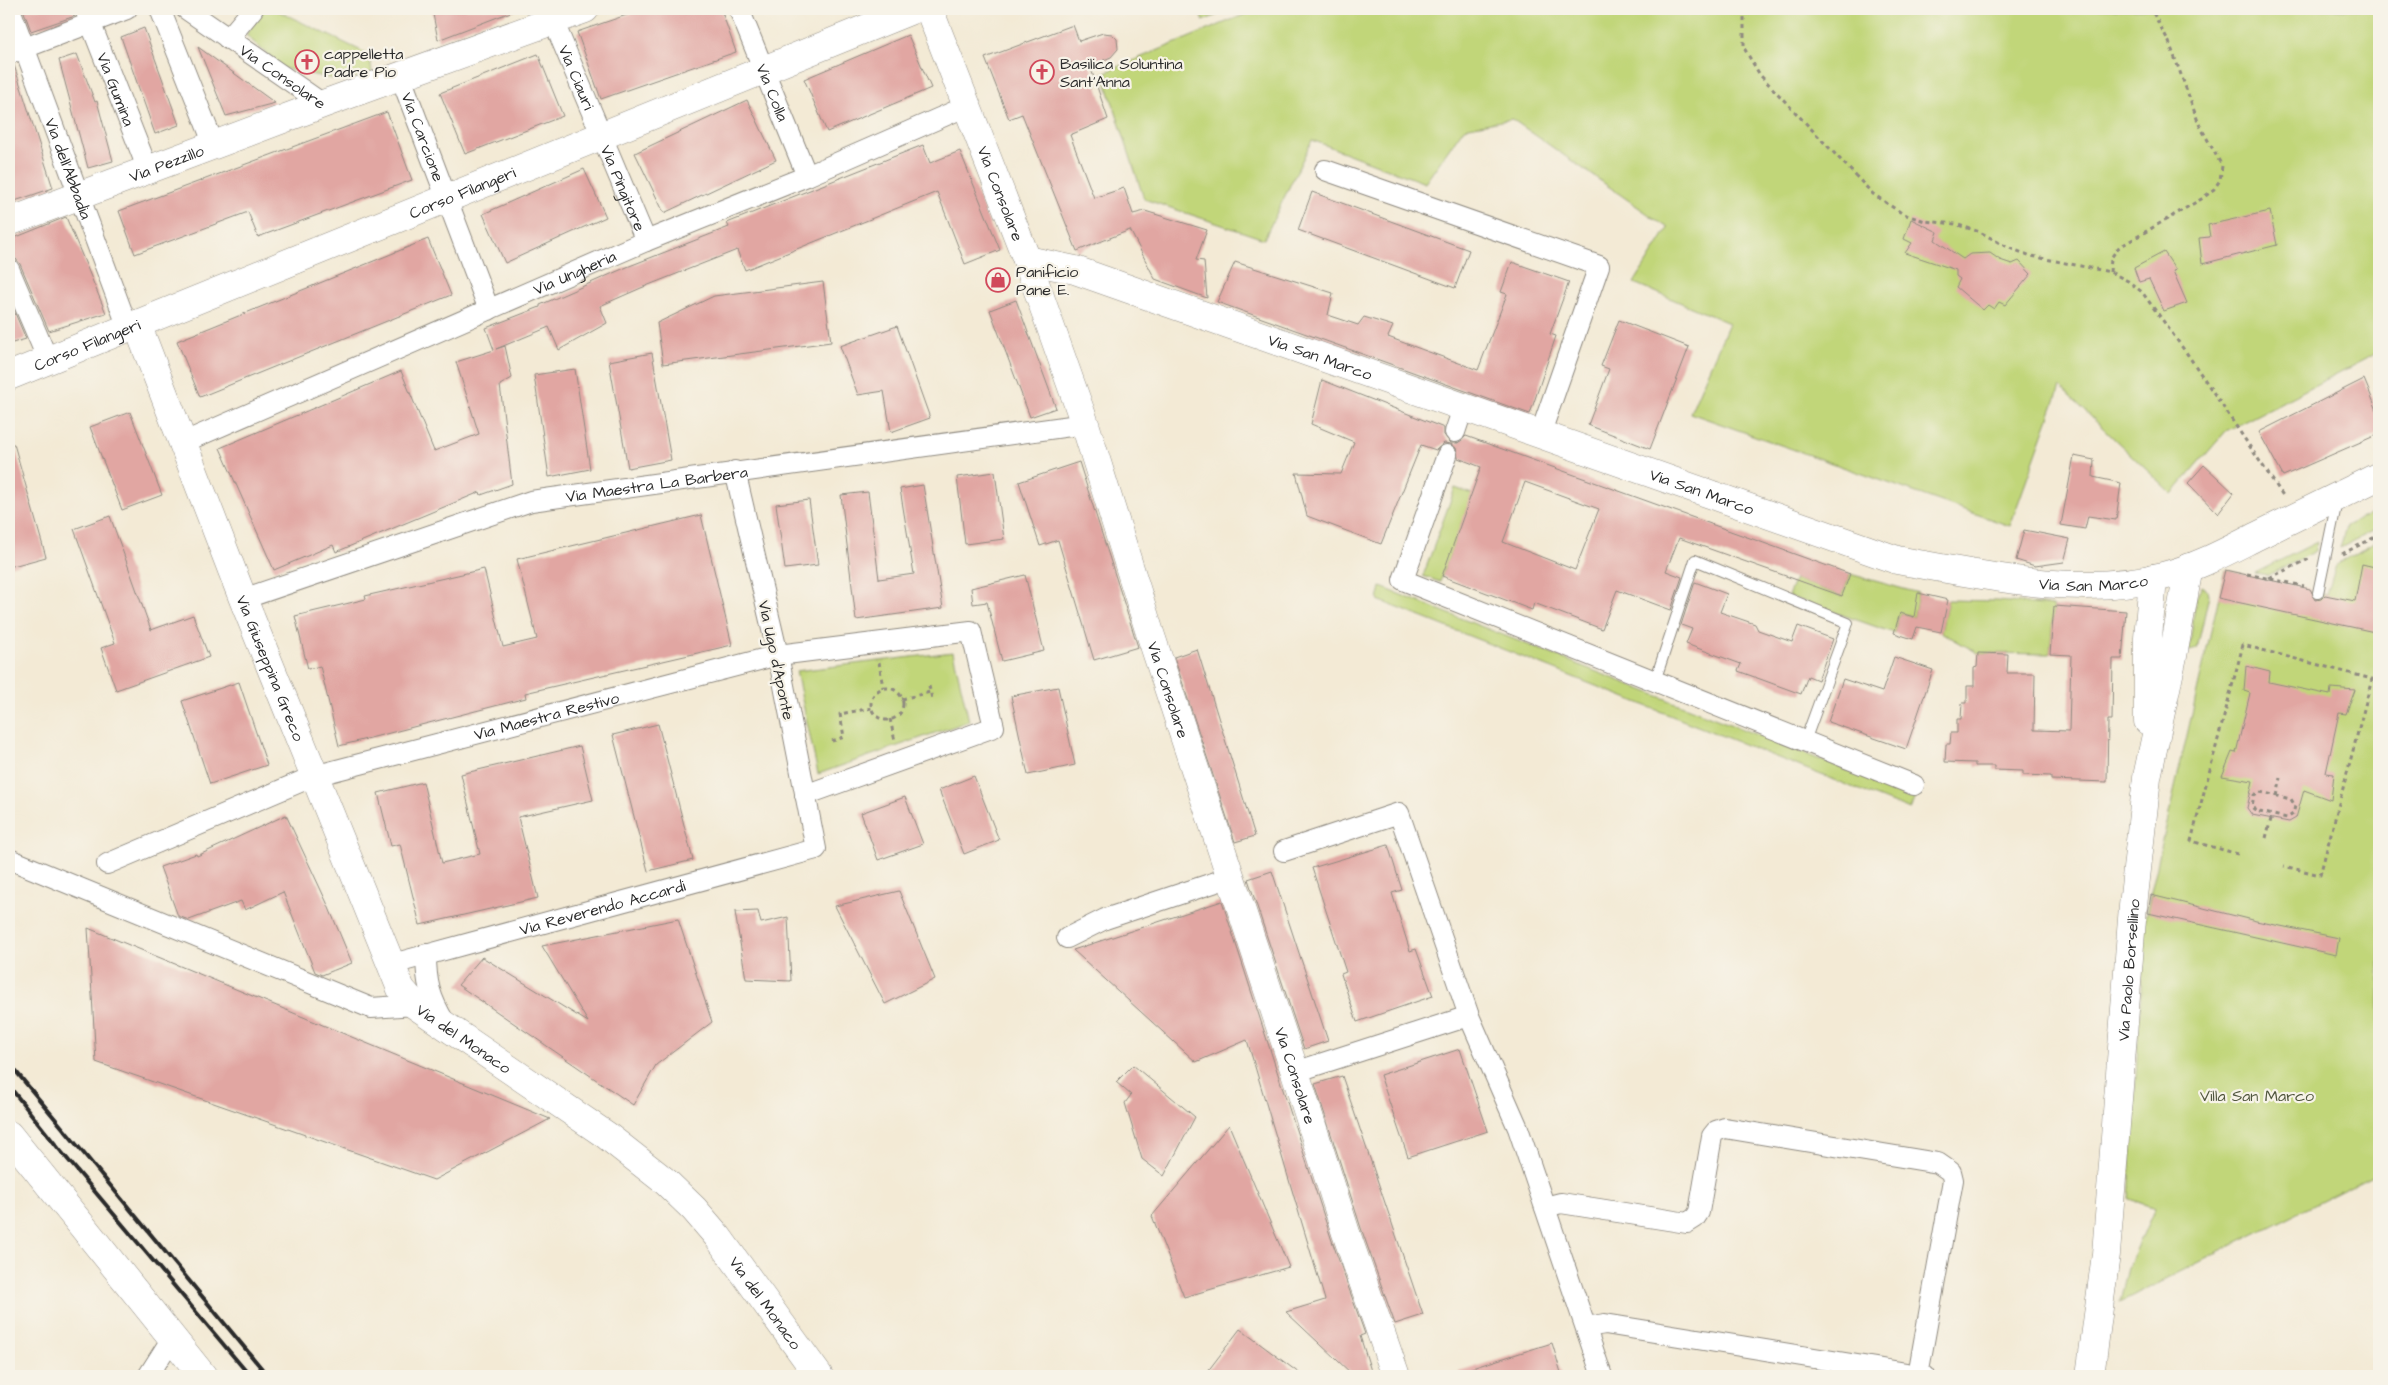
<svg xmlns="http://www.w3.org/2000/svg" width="2388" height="1385" font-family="'Architects Daughter',sans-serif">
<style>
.green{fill:#c1d679;stroke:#768052}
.building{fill:#e1a6a2;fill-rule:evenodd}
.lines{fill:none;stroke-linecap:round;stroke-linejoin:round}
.lane-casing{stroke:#8f8a80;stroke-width:12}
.street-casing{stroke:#8f8a80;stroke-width:22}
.secondary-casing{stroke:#8f8a80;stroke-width:29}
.path{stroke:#8f8a80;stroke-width:3;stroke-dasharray:4 4;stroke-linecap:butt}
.lane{stroke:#fff;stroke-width:10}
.street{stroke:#fff;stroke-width:20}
.secondary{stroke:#fff;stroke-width:28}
.rail{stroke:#2b2b2b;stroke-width:4}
.labels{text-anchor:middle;stroke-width:4.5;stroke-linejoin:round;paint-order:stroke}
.poi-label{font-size:16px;fill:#2b2b2b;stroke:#f7f3e8;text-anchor:start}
.street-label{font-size:16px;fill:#2b2b2b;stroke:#f7f3e8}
.park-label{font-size:16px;fill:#50563e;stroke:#f7f3e8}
</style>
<rect width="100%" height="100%" fill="#f7f3e8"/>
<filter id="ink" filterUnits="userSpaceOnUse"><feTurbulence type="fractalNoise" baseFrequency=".02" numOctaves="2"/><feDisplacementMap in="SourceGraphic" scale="10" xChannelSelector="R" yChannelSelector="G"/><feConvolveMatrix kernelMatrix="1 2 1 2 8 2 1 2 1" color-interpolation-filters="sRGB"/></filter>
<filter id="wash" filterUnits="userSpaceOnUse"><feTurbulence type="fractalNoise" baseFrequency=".0096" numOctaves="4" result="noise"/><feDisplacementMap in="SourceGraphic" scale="20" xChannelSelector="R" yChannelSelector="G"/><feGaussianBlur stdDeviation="1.12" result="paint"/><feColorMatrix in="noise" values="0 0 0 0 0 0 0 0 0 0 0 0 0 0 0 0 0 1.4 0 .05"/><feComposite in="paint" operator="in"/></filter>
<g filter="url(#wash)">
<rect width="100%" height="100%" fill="#f3ead5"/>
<g class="green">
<path d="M 263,9 L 274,9 L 370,55 L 372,73 L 343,81 L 282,68 L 246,35 Z"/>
<path d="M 1198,9 L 1231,9 L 1203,21 Z"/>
<path d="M 1258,9 L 2379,9 L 2379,352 L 2226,431 L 2172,494 L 2060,387 L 2010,526 L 1690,413 L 1729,323 L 1634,283 L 1668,228 L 1512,119 L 1464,128 L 1425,183 L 1312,140 L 1264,239 L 1144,199 L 1103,73 Z"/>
<path d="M 1455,488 L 1472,494 L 1440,582 L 1423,576 Z"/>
<path d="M 2379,510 L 2379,528 L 2340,548 L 2346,526 Z"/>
<path d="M 2379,540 L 2379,1172 L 2120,1302 L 2128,1268 L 2155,1208 L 2129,1199 L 2145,918 L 2225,570 L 2327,595 L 2336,565 Z"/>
<path d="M 2317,542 L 2316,551 L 2269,575 L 2255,573 Z"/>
<path d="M 1850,574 L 1918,593 L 1914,617 L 1900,613 L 1894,633 L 1788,596 L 1795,579 L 1842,596 Z"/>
<path d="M 2202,586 L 2208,590 L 2209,595 L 2197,649 L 2189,651 L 2196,598 Z"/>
<path d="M 1381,587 L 1915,797 L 1910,810 L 1378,600 Z"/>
<path d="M 1948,600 L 1997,601 L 2054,606 L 2050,654 L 1978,653 L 1941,632 Z"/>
<path d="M 953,652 L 969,721 L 818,774 L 796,671 Z"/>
</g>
<g id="blocks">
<g class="building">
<path d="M 23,9 L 73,9 L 75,16 L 31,31 Z"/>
<path d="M 432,9 L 516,9 L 516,10 L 438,40 Z"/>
<path d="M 644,9 L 721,9 L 736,52 L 601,99 L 577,32 Z"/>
<path d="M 1073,25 L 1079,41 L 1103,33 L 1112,34 L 1117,39 L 1118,49 L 1111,57 L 1090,66 L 1108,119 L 1070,135 L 1094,198 L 1124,188 L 1133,214 L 1145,211 L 1207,230 L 1196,260 L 1204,261 L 1207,298 L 1155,279 L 1130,230 L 1077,251 L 1022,114 L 1009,119 L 985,58 Z"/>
<path d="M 144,28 L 179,125 L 155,134 L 121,37 Z"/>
<path d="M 908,35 L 931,88 L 827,132 L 804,79 Z"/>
<path d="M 198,47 L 275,103 L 226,116 Z"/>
<path d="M 77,54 L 95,102 L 97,101 L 113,161 L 88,168 L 59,60 Z"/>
<path d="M 538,54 L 563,116 L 465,154 L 440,93 Z"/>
<path d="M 14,65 L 53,188 L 9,203 L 9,66 Z"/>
<path d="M 747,100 L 776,160 L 664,213 L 635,153 Z"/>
<path d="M 387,112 L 412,180 L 258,237 L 248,212 L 135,254 L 119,211 Z"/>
<path d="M 923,145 L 930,163 L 960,151 L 1000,250 L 965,264 L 937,192 L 745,270 L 737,250 L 641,288 L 600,306 L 607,323 L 559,350 L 549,327 L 496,349 L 505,346 L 512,378 L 500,385 L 512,484 L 481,495 L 480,492 L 336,552 L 333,545 L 274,570 L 220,448 L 401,371 L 434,451 L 479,434 L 456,362 L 494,350 L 486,328 L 540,307 L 540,305 L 627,267 L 729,227 L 727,223 Z"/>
<path d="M 584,169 L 606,217 L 505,263 L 483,214 Z"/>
<path d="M 1312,192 L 1469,250 L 1455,288 L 1298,230 Z"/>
<path d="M 2270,211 L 2277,245 L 2202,264 L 2199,238 L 2210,237 L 2208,225 Z"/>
<path d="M 66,217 L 106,313 L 49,331 L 20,264 L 16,259 L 9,257 L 9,240 Z"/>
<path d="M 1911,219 L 1938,232 L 1935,240 L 1963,259 L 1970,254 L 1990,253 L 2000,260 L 2012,264 L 2019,261 L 2031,274 L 2005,305 L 1999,302 L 1994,309 L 1988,305 L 1983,310 L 1956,287 L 1960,279 L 1956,276 L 1956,270 L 1905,253 L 1912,243 L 1904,239 Z"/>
<path d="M 428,239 L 451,295 L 200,397 L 177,341 Z"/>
<path d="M 2164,252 L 2176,270 L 2173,271 L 2187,303 L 2164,311 L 2149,279 L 2139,282 L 2134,268 Z"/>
<path d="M 1235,262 L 1333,293 L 1328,315 L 1358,325 L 1364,317 L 1393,326 L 1388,337 L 1478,370 L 1507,294 L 1501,292 L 1512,262 L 1569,282 L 1550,334 L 1556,336 L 1530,414 L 1217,302 Z"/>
<path d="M 823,282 L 831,342 L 663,364 L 657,323 L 714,296 Z"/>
<path d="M 9,299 L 26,339 L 9,344 Z"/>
<path d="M 1016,300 L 1056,408 L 1030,417 L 990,310 Z"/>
<path d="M 1619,320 L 1689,347 L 1650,449 L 1588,425 L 1609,369 L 1601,366 Z"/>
<path d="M 897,326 L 930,418 L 891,432 L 884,391 L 858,395 L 840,346 Z"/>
<path d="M 652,353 L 671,460 L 628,468 L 609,361 Z"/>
<path d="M 575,369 L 590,469 L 549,477 L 534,375 Z"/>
<path d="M 2364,379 L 2379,415 L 2379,434 L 2283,476 L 2259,432 Z"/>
<path d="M 1322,380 L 1444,428 L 1444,435 L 1451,443 L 1458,443 L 1466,436 L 1850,574 L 1842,596 L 1679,538 L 1666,571 L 1682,577 L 1671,610 L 1617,590 L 1602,629 L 1534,603 L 1532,610 L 1442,576 L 1481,467 L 1458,458 L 1456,448 L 1451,444 L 1444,443 L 1436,450 L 1421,445 L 1381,544 L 1307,516 L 1296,473 L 1341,474 L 1354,442 L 1311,424 ZM 1525,482 L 1599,509 L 1575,570 L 1503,542 Z"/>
<path d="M 130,412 L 162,495 L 122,510 L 90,427 Z"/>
<path d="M 9,444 L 14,444 L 46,557 L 9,567 Z"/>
<path d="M 2074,456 L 2094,460 L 2093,477 L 2121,483 L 2116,520 L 2088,516 L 2085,529 L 2061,525 Z"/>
<path d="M 1079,462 L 1138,647 L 1094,660 L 1058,540 L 1040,546 L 1019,482 Z"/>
<path d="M 2204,465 L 2234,493 L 2218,514 L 2188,483 Z"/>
<path d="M 995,472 L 1004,539 L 965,544 L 957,477 Z"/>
<path d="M 923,485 L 943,608 L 856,620 L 841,495 L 868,492 L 879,579 L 914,574 L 900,489 Z"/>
<path d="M 809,500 L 818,565 L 785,569 L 776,504 Z"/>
<path d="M 701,515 L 732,645 L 525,693 L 526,698 L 339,746 L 320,666 L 308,669 L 295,616 L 366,599 L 365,596 L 484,569 L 503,647 L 537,639 L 517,559 Z"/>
<path d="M 110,516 L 151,630 L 193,615 L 209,657 L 116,690 L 101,648 L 115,643 L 74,529 Z"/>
<path d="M 2024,530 L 2070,539 L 2064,562 L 2035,566 L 2016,560 Z"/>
<path d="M 2362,564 L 2379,568 L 2379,633 L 2218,598 L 2225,570 L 2310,589 L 2316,600 L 2321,599 L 2325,595 L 2355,601 Z"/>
<path d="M 1025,575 L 1044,651 L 1002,661 L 987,602 L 973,604 L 971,588 Z"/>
<path d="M 1695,582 L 1727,594 L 1720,612 L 1755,624 L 1758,630 L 1792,642 L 1798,626 L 1833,639 L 1818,680 L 1808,676 L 1801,694 L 1738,671 L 1741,664 L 1686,644 L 1692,629 L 1681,625 Z"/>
<path d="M 1918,593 L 1948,600 L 1941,632 L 1917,627 L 1913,639 L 1894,633 L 1900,613 L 1914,617 Z"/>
<path d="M 2054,606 L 2126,611 L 2122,659 L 2113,659 L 2112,720 L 2108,720 L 2107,782 L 2051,780 L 2051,776 L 2023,775 L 2023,771 L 1994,770 L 1994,766 L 1975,766 L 1975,763 L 1945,762 L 1946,744 L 1950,744 L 1951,733 L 1957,733 L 1957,719 L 1961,719 L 1962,703 L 1967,703 L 1967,686 L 1974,686 L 1974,668 L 1977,667 L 1978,653 L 2008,654 L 2007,673 L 2035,673 L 2034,730 L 2069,731 L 2071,655 L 2050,654 Z"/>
<path d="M 1197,649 L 1255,836 L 1235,842 L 1174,657 Z"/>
<path d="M 1894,657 L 1933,670 L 1906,749 L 1828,722 L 1843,679 L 1882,692 Z"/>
<path d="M 2246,666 L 2270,672 L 2269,682 L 2330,695 L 2331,688 L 2355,690 L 2346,714 L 2339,713 L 2326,773 L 2334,774 L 2331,800 L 2304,790 L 2296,818 L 2289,822 L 2252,815 L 2247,808 L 2253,781 L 2222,776 L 2232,752 L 2236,753 L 2250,693 L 2244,691 Z"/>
<path d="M 239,682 L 267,765 L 210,784 L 182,701 Z"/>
<path d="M 1058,687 L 1075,765 L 1028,775 L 1011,696 Z"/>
<path d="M 658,724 L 693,860 L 648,871 L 613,735 Z"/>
<path d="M 580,746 L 593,800 L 518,817 L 538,898 L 420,925 L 400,844 L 391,846 L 378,793 L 423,782 L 442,863 L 480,854 L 461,774 Z"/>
<path d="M 974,776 L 999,840 L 964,854 L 939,790 Z"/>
<path d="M 905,797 L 923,844 L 878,860 L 861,813 Z"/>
<path d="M 286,815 L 327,903 L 352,963 L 322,975 L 315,972 L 283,892 L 245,910 L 241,901 L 189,920 L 178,916 L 160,867 L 196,854 L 197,856 Z"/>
<path d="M 1388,845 L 1402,890 L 1392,893 L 1410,951 L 1416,949 L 1433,996 L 1357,1022 L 1341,974 L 1346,972 L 1312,868 Z"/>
<path d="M 1272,871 L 1328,1041 L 1304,1049 L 1248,879 Z"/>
<path d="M 899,891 L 935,979 L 885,1004 L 835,906 Z"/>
<path d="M 2151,895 L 2256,921 L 2339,938 L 2336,955 L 2148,913 Z"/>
<path d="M 1222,901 L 1331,1238 L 1365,1334 L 1360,1336 L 1371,1371 L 1353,1375 L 1286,1312 L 1325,1300 L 1247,1040 L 1196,1062 L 1073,950 Z"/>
<path d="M 758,911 L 761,923 L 788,917 L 791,981 L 746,979 L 735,912 Z"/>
<path d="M 678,919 L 712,1022 L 656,1065 L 633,1105 L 458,985 L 482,957 L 588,1022 L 542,946 Z"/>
<path d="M 88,928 L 550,1119 L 434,1180 L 96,1062 Z"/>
<path d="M 1460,1049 L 1488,1131 L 1408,1157 L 1380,1075 Z"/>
<path d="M 1133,1065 L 1195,1117 L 1164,1176 L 1142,1159 L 1125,1103 L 1131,1095 L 1116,1082 Z"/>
<path d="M 1342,1076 L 1423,1315 L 1395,1324 L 1361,1228 L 1315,1084 Z"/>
<path d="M 1229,1125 L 1289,1267 L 1184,1297 L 1152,1216 Z"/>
<path d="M 1240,1329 L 1303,1376 L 1204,1376 Z"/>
<path d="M 1552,1343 L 1562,1376 L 1460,1376 L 1459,1372 Z"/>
</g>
</g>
</g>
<g filter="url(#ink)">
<use href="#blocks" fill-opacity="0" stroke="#8f8a80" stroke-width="1"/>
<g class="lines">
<g class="lane-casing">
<g id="lane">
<path d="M 2318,593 L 2337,501"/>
<path d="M 1655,681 L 1695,560 L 1848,623 L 1805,741"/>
</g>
</g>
<g class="street-casing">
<g id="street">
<path id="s1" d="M 10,9 L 128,328"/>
<path id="s2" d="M 85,9 L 148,170"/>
<path d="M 160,9 L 214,145"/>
<path id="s3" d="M 186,9 L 323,104"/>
<path id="s4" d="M 739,9 L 807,176"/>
<path id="s5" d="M 553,20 L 646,241"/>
<path d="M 228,39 L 253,9"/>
<path d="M 9,54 L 127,9"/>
<path id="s6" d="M 400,75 L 489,310"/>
<path d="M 1325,170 L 1599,266 L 1540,435"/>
<path d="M 9,269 L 48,360"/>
<path d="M 1455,432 L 1463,408"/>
<path id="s7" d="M 182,443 L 646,241 L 807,176 L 967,106"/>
<path d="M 1447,455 L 1403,580 L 1914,785"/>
<path id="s8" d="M 243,599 L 531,501 L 1085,424"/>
<path d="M 1284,851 L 1399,813 L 1469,1016 L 1518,1128 L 1602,1376"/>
<path d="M 9,859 L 371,1008 L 415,1005"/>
<path id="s9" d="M 107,864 L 314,776 L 778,655 L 971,631 L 994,727 L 805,795"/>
<path d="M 1067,938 L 1105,919 L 1231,877"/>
<path d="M 426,954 C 426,983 430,998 445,1023"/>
<path id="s10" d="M 389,965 L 816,849 L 778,655 L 735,471"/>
<path d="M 1295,1072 L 1469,1016"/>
<path d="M 1545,1207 L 1561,1203 L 1687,1223 L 1695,1218 L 1699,1212 L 1712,1136 L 1716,1131 L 1725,1128 L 1938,1163 L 1951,1172 L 1953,1180 L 1918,1375"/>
<path d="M 1586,1327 L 1605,1324 L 1925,1376"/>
<path d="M 148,1376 L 172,1338"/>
</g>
</g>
<g class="secondary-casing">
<g id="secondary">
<path id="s11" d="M 929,9 L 1027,260 L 1085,424 L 1150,633 L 1295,1072 L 1346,1233 L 1396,1376"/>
<path id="s12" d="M 9,222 L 323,104 L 585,9"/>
<path id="s13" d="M 1027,260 L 1075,270 L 1897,560 C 1981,575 2079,598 2163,576 C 2196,568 2227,551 2257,536 C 2298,516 2338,496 2379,476"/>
<path id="s14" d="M 137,324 L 243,599 L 401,989 L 415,1005 L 606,1135 L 666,1182 L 694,1209 L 718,1237 L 819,1376"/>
<path id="s15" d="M 9,376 L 914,9"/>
<path d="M 2148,721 L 2148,638 L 2153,578"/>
<path d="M 9,1135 L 203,1376"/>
<path id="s16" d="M 2090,1376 L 2106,1254 L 2133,906 L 2147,777 L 2173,656 L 2189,567"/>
</g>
</g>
<g class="path">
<path d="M 1744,9 L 1744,48 L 1760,75 L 1873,194 L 1903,214 L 1925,221 L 1955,224 L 1980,232 L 2007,247 L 2031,256 L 2110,272 L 2128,281 L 2142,292 L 2188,355 L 2284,497"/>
<path d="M 2110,272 L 2111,258 L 2118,248 L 2203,198 L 2214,189 L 2220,180 L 2222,166 L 2199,124 L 2169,42 L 2151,9"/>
<path d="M 2342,554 L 2379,535"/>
<path d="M 2247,574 L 2304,586"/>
<path d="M 2269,578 L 2309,559"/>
<path d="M 879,662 L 883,688"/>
<path d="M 929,686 L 932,699"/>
<circle cx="887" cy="704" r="16"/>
<path d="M 902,699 L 930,692"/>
<path d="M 890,719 L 895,741"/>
<path d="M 832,741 L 844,737 L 840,714 L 872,708"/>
<path d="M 2260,792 L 2291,799 L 2295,806 L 2293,814 L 2287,818 L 2255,811 L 2252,806 L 2254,795 Z"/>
<path d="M 2277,796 L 2281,778"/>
<path d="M 2266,838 L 2272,815"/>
<path d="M 2238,854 L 2191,841 L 2243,645 L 2372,679 L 2320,875 L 2284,866"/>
</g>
<use href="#lane" class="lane"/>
<use href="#street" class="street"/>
<use href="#secondary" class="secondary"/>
<g class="rail">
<path d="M 9,1063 L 268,1376"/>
<path d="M 9,1086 L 59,1149 L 250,1376"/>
</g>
</g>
</g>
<defs>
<g id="church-ring" transform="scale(1.25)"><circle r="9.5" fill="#f7f3e8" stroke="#d1495b" stroke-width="1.5"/><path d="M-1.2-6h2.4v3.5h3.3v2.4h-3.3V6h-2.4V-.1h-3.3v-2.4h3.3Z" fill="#d1495b"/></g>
<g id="shop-ring" transform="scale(1.25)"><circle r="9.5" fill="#f7f3e8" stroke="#d1495b" stroke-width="1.5"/><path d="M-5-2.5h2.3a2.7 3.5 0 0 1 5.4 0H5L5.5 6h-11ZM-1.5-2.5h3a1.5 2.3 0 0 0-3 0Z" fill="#d1495b"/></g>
</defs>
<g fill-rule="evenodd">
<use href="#church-ring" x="307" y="62"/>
<use href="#church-ring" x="1042" y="72"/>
<use href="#shop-ring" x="998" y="280"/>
</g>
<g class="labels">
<g class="poi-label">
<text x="324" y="59">cappelletta<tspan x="324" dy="18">Padre Pio</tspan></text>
<text x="1060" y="69">Basilica Soluntina<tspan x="1060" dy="18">Sant'Anna</tspan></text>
<text x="1016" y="277">Panificio<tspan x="1016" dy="18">Pane E.</tspan></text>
</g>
<g class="street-label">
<text dy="6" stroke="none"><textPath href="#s3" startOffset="118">Via Consolare</textPath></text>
<text dy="6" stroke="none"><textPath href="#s5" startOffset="62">Via Ciauri</textPath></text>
<text dy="6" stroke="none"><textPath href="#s2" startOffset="86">Via Gumina</textPath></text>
<text dy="6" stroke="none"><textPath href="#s4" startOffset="90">Via Colla</textPath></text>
<text dy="6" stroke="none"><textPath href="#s6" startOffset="66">Via Carcione</textPath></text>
<text dy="6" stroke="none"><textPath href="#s12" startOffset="168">Via Pezzillo</textPath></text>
<text dy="6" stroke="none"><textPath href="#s1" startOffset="170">Via dell'Abbadia</textPath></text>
<text dy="6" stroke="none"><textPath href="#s5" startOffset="182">Via Pingitore</textPath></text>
<text dy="6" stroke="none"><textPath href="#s15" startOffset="489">Corso Filangeri</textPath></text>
<text dy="6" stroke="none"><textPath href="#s11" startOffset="198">Via Consolare</textPath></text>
<text dy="6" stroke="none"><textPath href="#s7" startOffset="428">Via Ungheria</textPath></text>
<text dy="6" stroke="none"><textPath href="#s15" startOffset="84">Corso Filangeri</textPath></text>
<text dy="6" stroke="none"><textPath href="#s13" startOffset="309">Via San Marco</textPath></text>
<text dy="6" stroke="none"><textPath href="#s8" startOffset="431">Via Maestra La Barbera</textPath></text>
<text dy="6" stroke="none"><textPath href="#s13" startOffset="714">Via San Marco</textPath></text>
<text dy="6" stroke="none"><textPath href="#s13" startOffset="1119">Via San Marco</textPath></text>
<text transform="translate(777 660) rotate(78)" y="6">Via Ugo d'Aponte</text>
<text dy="6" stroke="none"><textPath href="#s14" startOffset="369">Via Giuseppina Greco</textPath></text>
<text dy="6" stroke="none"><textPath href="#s11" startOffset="722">Via Consolare</textPath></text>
<text dy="6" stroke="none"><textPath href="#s9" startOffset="465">Via Maestra Restivo</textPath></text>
<text dy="6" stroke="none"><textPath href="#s10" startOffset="221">Via Reverendo Accardi</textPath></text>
<text dy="6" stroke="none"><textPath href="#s16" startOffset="408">Via Paolo Borsellino</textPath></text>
<text dy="6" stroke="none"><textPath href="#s14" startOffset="796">Via del Monaco</textPath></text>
<text dy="6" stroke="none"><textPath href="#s11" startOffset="1128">Via Consolare</textPath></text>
<text dy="6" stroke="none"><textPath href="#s14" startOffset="1201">Via del Monaco</textPath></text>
</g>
<g class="park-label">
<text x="2257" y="1101">Villa San Marco</text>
</g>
</g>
<rect width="2388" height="1385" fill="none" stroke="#f7f3e8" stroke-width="30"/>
</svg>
